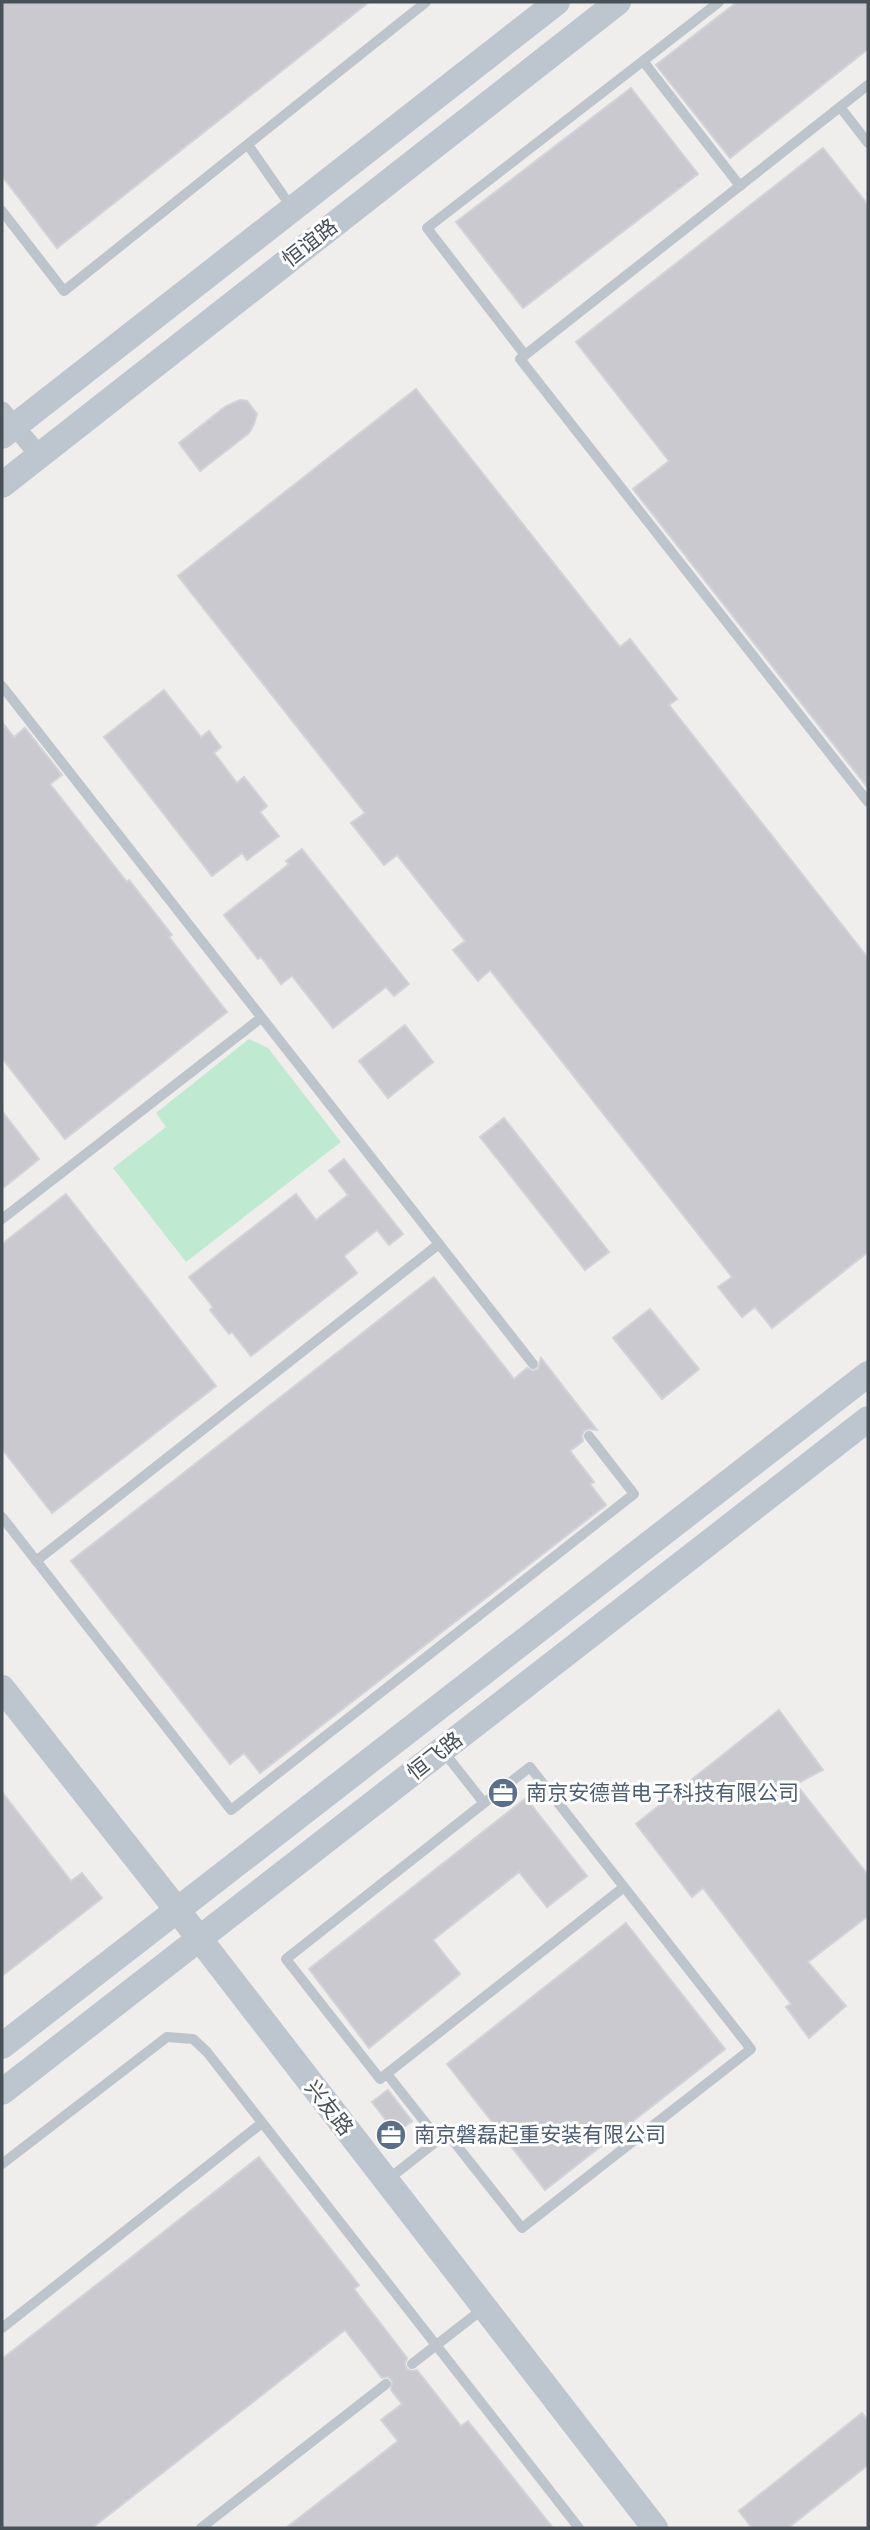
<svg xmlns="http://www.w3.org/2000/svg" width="870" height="2530" font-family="Inter,'Noto Sans SC',sans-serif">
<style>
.green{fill:#c0e9d1}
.building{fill:#c9c9cf;stroke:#d2d3d8;stroke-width:2}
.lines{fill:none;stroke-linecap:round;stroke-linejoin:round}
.lane{stroke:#bdc4cb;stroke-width:10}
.street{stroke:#bdc4cb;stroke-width:19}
.secondary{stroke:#bdc5cf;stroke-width:26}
.labels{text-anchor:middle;stroke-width:6;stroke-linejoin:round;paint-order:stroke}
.street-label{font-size:21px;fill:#485058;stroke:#fff}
.service-label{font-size:21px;fill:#4e5e75;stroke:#fff;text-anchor:start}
</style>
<rect width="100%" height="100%" fill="#f0eded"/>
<path class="green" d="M 249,1039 L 268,1048 L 341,1142 L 186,1262 L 113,1168 L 166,1127 L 156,1113 Z"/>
<g class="building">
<path d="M 2,2 L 369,2 L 57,248 L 2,176 Z"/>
<path d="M 737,2 L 868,2 L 868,49 L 730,158 L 656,65 Z"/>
<path d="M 631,88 L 698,174 L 523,308 L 456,222 Z"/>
<path d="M 823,148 L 868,205 L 868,788 L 633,489 L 669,461 L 576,342 Z"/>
<path d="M 416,389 L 620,647 L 630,639 L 677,699 L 669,705 L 868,958 L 868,1252 L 772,1328 L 755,1307 L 742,1317 L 718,1287 L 732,1277 L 490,970 L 478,981 L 453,950 L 465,941 L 397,855 L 384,865 L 351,823 L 365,813 L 178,576 Z"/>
<path d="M 240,400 L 247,401 L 257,414 L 254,424 L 249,433 L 200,471 L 179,443 L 226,406 Z"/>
<path d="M 164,690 L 201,737 L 209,731 L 221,747 L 214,753 L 237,783 L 244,777 L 267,806 L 260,812 L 279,836 L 247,860 L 242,853 L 212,876 L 104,737 Z"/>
<path d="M 2,722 L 14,737 L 25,728 L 62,775 L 50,784 L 127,882 L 129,880 L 172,935 L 169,937 L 227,1012 L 65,1139 L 2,1058 Z"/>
<path d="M 302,849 L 409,984 L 394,996 L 386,987 L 333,1028 L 292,976 L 281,984 L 261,957 L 258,959 L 224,915 L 289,864 L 286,861 Z"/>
<path d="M 405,1025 L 433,1062 L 388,1098 L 359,1061 Z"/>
<path d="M 2,1111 L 39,1159 L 2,1189 Z"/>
<path d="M 504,1118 L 609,1252 L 585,1270 L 480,1137 Z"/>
<path d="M 344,1159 L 403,1234 L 389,1245 L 377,1230 L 344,1256 L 357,1273 L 251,1356 L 232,1332 L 229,1334 L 210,1310 L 213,1307 L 189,1277 L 296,1194 L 316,1220 L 348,1195 L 329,1171 Z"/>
<path d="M 66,1194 L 216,1386 L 52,1513 L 2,1449 L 2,1244 Z"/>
<path d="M 434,1277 L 514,1379 L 527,1368 L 533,1371 L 538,1369 L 541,1358 L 597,1430 L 589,1429 L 584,1431 L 582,1436 L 583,1441 L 570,1451 L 594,1482 L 590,1484 L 606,1505 L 260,1773 L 244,1753 L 230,1764 L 71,1561 Z"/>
<path d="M 650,1309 L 699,1369 L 662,1399 L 613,1338 Z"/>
<path d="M 779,1710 L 823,1770 L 796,1784 L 868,1875 L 868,1916 L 808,1962 L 846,2006 L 809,2038 L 786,2007 L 791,2004 L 703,1888 L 692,1897 L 636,1824 Z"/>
<path d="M 2,1792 L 71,1881 L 82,1873 L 102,1898 L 2,1976 Z"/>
<path d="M 526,1798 L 587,1876 L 547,1907 L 519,1872 L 433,1940 L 460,1974 L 369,2048 L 309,1969 Z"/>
<path d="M 626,1923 L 725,2049 L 545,2190 L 447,2064 Z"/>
<path d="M 388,2090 L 412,2121 L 396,2133 L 372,2102 Z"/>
<path d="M 259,2157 L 359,2285 L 354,2289 L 407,2358 L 405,2364 L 407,2369 L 412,2371 L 417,2370 L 461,2426 L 468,2421 L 553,2528 L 286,2528 L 398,2441 L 381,2420 L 402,2404 L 391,2390 L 392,2380 L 388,2377 L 382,2378 L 345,2330 L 92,2528 L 2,2528 L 2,2359 Z"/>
<path d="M 862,2413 L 868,2420 L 868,2465 L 788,2528 L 752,2528 L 739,2511 Z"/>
</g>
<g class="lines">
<g class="lane">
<path d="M 719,2 L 643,61 L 740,186"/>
<path d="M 868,85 L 520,359 L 868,802"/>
<path d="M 840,107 L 868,143"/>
<path d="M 248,145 L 292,208"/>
<path d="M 2,211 L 64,291 L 426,2"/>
<path d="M 525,355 L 427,228 L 643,61"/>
<path d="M 2,686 L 533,1364"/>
<path d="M 2,1219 L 261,1018"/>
<path d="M 2,1517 L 231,1810 L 634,1494 L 589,1436"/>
<path d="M 36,1561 L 439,1244"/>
<path d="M 443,1751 L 484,1803 L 286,1959 L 380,2079 L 624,1887 L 530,1767 L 484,1803"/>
<path d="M 387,2074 L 439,2140"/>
<path d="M 2,2164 L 167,2037 L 193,2039 L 207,2052 L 579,2528"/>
<path d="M 386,2181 L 447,2133 L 522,2228 L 751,2049 L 624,1887"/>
<path d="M 2,2328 L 262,2123"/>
<path d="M 412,2364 L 484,2308"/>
<path d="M 201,2528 L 386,2384"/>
</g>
<path class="street" d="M 2,411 L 39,455"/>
<g class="secondary">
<path d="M 2,436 L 557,2"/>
<path d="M 2,485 L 618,2"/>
<path d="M 2,1688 L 178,1911 L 655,2528"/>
<path d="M 2,2046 L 868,1374"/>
<path d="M 2,2092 L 868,1419"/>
</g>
</g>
<defs>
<g id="office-disc" transform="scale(1.575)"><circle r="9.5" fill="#5c6f8a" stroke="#fff"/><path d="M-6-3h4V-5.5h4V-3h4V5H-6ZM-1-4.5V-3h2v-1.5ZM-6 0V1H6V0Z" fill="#fff"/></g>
</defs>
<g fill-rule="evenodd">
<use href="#office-disc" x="503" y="1793"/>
<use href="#office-disc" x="391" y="2135"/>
</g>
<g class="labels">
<g class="street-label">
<text transform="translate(310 243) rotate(-38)" y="7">恒谊路</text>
<text transform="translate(435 1756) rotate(-38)" y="7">恒飞路</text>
<text transform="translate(329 2108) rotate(52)" y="7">兴友路</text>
</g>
<g class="service-label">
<text x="526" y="1800">南京安德普电子科技有限公司</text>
<text x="414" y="2142">南京磐磊起重安装有限公司</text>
</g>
</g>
<rect width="870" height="2530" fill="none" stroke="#485058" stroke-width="7"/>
</svg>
